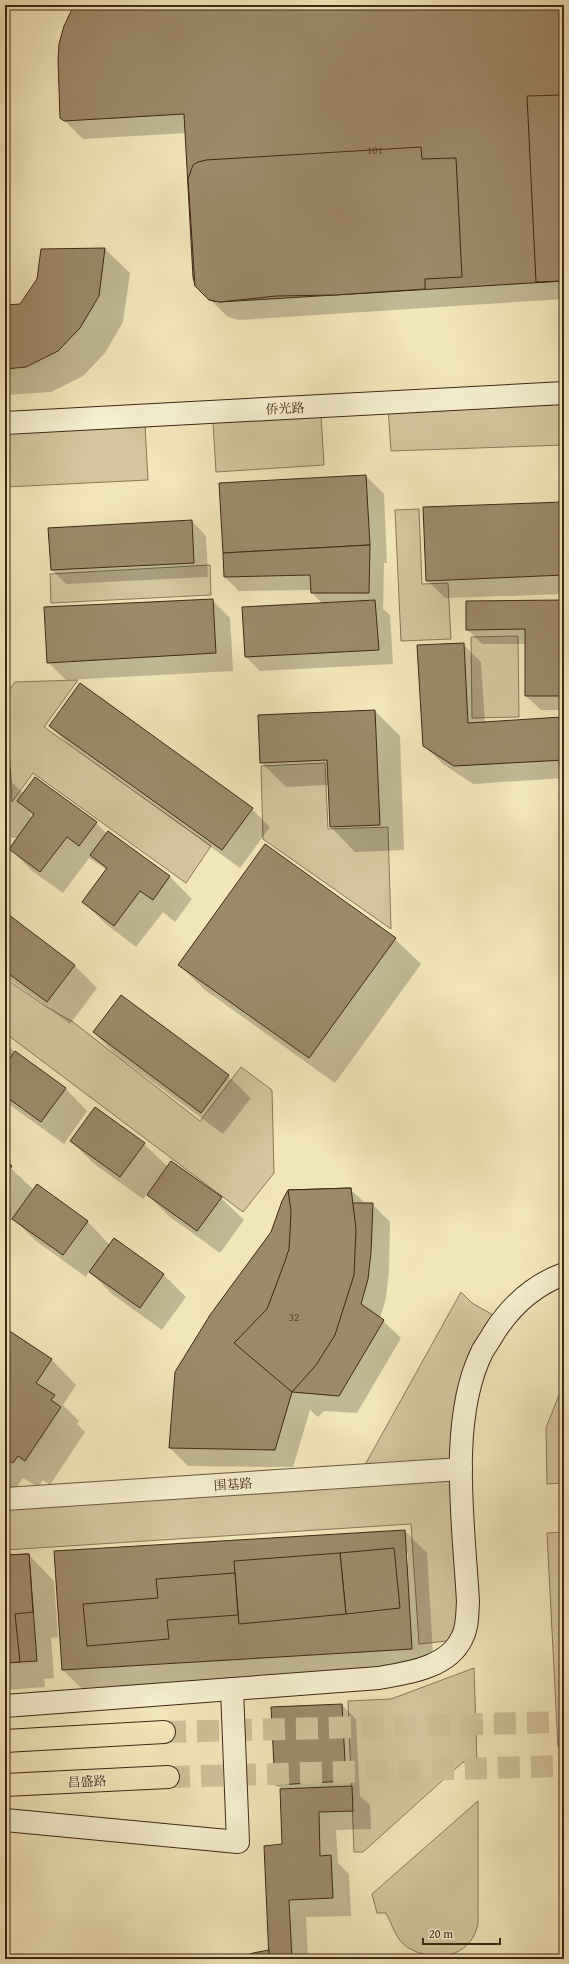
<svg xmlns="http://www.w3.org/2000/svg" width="569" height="1964" font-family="'Gentium Book Plus','Noto Serif SC',serif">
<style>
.green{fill:#d3c59e;stroke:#8a765a}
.shadow{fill:#0003;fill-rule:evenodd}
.building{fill:#9d8a6b;stroke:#412616}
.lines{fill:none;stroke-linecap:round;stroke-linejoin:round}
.primary-tunnel{stroke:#cec099;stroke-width:22;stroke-dasharray:22 11;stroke-linecap:butt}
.street-casing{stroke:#6d563f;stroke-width:24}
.secondary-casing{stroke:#412616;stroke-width:24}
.primary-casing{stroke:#412616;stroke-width:24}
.street{stroke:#f6efd2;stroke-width:22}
.secondary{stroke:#f6efd2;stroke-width:22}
.primary{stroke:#f1e6ba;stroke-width:22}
.labels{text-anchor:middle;stroke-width:3;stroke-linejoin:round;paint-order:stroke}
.number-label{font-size:11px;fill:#583f2b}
.street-label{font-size:13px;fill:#412616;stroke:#f6efd2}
</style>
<rect width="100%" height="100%" fill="#f1e6ba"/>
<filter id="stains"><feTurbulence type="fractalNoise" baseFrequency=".005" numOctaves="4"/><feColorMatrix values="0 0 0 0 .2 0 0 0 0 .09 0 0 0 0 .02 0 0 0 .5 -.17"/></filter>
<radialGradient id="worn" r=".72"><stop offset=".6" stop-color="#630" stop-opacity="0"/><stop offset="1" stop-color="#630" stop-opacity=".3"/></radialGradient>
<g class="green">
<path d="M 564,399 L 564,445 L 391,451 L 388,408 Z"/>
<path d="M 321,416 L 324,465 L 216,472 L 213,422 Z"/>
<path d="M 145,425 L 148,480 L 5,487 L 5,431 Z"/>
<path d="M 419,509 L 422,584 L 448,583 L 451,639 L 401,641 L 395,510 Z"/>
<path d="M 210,565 L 211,595 L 51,603 L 50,574 Z"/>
<path d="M 518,636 L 519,717 L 472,718 L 471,637 Z"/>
<path d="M 78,680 L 44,727 L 211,846 L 186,883 L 33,773 L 12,802 L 6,694 L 15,682 Z"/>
<path d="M 325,763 L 328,829 L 388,827 L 391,929 L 263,839 L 261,766 Z"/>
<path d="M 5,978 L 45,1006 L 73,1022 L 200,1121 L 241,1067 L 272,1090 L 274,1173 L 243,1212 L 5,1033 Z"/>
<path d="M 461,1292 L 472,1303 L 500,1319 L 458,1466 L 361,1472 Z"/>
<path d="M 564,1382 L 564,1483 L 547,1484 L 546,1428 Z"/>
<path d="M 456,1475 L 461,1611 L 455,1640 L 419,1644 L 411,1524 L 5,1550 L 5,1506 Z"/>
<path d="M 564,1532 L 564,1747 L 558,1747 L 547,1533 Z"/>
<path d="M 474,1668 L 477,1763 L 463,1762 L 363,1852 L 354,1852 L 348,1701 L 391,1699 Z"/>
<path d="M 478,1801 L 478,1924 C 471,1958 434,1964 407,1947 C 396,1940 392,1924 386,1913 L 377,1913 L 372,1894 Z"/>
</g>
<g class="shadow">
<path d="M 76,5 L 564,5 L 564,299 L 239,320 L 228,317 L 196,286 L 186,133 L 83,139 L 61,117 Z"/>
<path d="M 105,249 L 130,273 L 123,322 L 105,353 L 83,376 L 51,392 L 5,395 L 5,306 L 21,305 L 38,280 L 42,250 Z"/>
<path d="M 366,476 L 384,494 L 387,563 L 384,563 L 383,609 L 390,615 L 393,664 L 260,671 L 246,657 L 323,604 L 312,593 L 312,590 L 239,591 L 225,577 Z"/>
<path d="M 564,503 L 564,594 L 445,598 L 427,580 Z"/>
<path d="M 192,521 L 206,536 L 208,577 L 66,584 L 52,570 Z"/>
<path d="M 212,600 L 230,618 L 233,671 L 66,680 L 48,662 Z"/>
<path d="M 564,601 L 564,710 L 541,710 L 526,696 L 526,644 L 482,644 L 467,629 Z"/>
<path d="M 463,644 L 481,662 L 485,723 L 561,718 L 564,721 L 564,778 L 473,784 L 443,764 L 424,746 Z"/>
<path d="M 375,711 L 400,736 L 404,850 L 355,852 L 331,827 L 329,785 L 286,787 L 261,762 Z"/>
<path d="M 50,726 L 252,809 L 270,827 L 240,868 L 68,744 Z"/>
<path d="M 5,762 L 11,769 L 12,782 L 24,794 L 35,778 L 96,823 L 107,834 L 109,832 L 170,877 L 192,899 L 175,922 L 163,912 L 136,947 L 106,924 L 83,902 L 107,871 L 103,867 L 89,858 L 63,893 L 32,871 L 10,848 L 18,838 L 5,838 ZM 30,813 L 34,817 L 31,821 Z"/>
<path d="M 5,914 L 75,966 L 97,988 L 70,1024 L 5,976 Z"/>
<path d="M 395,939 L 421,964 L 335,1083 L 205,990 L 179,965 Z"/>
<path d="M 94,1032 L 228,1076 L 251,1098 L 223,1134 L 116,1055 Z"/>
<path d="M 5,1042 L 16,1053 L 65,1088 L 87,1111 L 64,1144 L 14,1108 L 5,1099 Z"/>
<path d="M 95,1108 L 144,1144 L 168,1167 L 221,1198 L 244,1220 L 220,1253 L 170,1217 L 147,1194 L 143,1199 L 93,1163 L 71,1141 Z"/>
<path d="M 5,1163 L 34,1190 L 87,1221 L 110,1245 L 114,1239 L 164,1275 L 186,1297 L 162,1330 L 112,1294 L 89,1271 L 86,1277 L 36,1241 L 13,1218 L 10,1222 L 5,1219 Z"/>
<path d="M 350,1189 L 366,1204 L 372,1204 L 390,1222 L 389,1271 L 386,1298 L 380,1318 L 401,1338 L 357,1413 L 324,1411 L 318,1417 L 310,1410 L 293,1467 L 188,1466 L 170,1448 Z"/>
<path d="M 5,1330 L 52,1360 L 76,1385 L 63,1405 L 79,1421 L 77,1424 L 85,1432 L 50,1485 L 43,1480 L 38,1487 L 23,1478 L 12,1494 L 5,1489 Z"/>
<path d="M 405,1531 L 427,1553 L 434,1671 L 85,1692 L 63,1670 L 55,1552 ZM 406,1553 L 408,1553 L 408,1563 L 406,1561 Z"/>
<path d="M 29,1555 L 54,1581 L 58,1637 L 51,1638 L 54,1678 L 44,1679 L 45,1687 L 5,1690 L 5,1556 Z"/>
<path d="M 342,1705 L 356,1719 L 360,1796 L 370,1805 L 371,1829 L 336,1830 L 338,1863 L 349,1874 L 351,1916 L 306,1917 L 308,1959 L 240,1959 L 269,1951 L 283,1845 L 281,1789 L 276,1784 Z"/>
</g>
<g class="building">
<path d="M 74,5 L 564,5 L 564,281 L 220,302 L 209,300 L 195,286 L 193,277 L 184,114 L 64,121 L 60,118 L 58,60 L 59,44 L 64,26 Z"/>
<path d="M 564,95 L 564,281 L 536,282 L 527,96 Z"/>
<path d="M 421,147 L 422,159 L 456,158 L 462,277 L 425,279 L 425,289 L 336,295 L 276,296 L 220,302 L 209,300 L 195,286 L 188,179 L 193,165 L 198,162 L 206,160 Z"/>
<path d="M 105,248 L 99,296 L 80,328 L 58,351 L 26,367 L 5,369 L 5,305 L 20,304 L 37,279 L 41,249 Z"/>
<path d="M 366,475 L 370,545 L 223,553 L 219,483 Z"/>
<path d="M 564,502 L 564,575 L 426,581 L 423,507 Z"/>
<path d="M 192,520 L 194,563 L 51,570 L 48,528 Z"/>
<path d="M 370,545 L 369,593 L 311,593 L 310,575 L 224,577 L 223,553 Z"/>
<path d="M 213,599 L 216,653 L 47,663 L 44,607 Z"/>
<path d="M 375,600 L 379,650 L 245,657 L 242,607 Z"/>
<path d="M 564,600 L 564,696 L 525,696 L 525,629 L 466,630 L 466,601 Z"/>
<path d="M 464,643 L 468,723 L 562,717 L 564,760 L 454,766 L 423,746 L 417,645 Z"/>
<path d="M 80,683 L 253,808 L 222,850 L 49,726 Z"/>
<path d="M 375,710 L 380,825 L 330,827 L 327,760 L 260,763 L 258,715 Z"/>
<path d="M 35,777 L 97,822 L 79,846 L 67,837 L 40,872 L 9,849 L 34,814 L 17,801 Z"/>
<path d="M 108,831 L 170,876 L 153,900 L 140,891 L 114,926 L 82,902 L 107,868 L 90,855 Z"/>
<path d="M 265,844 L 396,938 L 309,1058 L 178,965 Z"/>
<path d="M 5,912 L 75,965 L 47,1002 L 5,971 Z"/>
<path d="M 121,995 L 229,1075 L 201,1113 L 93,1032 Z"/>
<path d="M 15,1051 L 66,1088 L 41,1122 L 5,1096 L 5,1065 Z"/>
<path d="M 95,1107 L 145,1143 L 120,1177 L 70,1141 Z"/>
<path d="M 5,1161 L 12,1166 L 5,1176 Z"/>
<path d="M 171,1161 L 222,1197 L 197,1231 L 147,1195 Z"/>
<path d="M 37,1184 L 88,1221 L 63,1255 L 12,1219 Z"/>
<path d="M 351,1188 L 352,1203 L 373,1203 L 371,1252 L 368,1279 L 361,1304 L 384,1320 L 339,1396 L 292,1392 L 275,1450 L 169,1448 L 175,1372 L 210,1315 L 271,1232 L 282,1201 L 288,1190 Z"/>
<path d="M 351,1188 L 356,1229 L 354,1275 L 335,1335 L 316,1365 L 292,1392 L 234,1343 L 267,1309 L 284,1264 L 289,1249 L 290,1232 L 291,1211 L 288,1190 Z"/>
<path d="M 114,1238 L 164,1274 L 140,1308 L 89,1272 Z"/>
<path d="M 5,1328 L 52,1359 L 36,1383 L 55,1395 L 51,1400 L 61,1407 L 25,1461 L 18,1456 L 13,1463 L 5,1458 Z"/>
<path d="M 405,1530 L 412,1649 L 62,1670 L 54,1551 Z"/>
<path d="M 394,1548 L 400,1608 L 346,1614 L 340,1553 Z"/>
<path d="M 340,1553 L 346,1614 L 239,1624 L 234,1561 Z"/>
<path d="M 29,1554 L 37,1661 L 5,1663 L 5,1555 Z"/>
<path d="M 29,1554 L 33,1612 L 15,1614 L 20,1662 L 5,1663 L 5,1555 Z"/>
<path d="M 235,1573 L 238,1615 L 167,1620 L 169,1639 L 87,1646 L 83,1604 L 158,1598 L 156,1579 Z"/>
<path d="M 342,1704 L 346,1781 L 275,1785 L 271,1707 Z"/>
<path d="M 352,1786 L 353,1811 L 319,1812 L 320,1856 L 331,1855 L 333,1898 L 289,1900 L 292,1959 L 269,1959 L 264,1846 L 282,1844 L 280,1789 Z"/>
<path d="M 269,1950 L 269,1959 L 237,1959 L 253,1953 Z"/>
</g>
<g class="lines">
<g class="primary-tunnel">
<path d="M 164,1732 L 564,1722"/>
<path d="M 168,1777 L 564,1766"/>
</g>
<g class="street-casing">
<path id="street" d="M 5,1499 L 461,1469"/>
</g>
<g class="secondary-casing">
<g id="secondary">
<path d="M 5,423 L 564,393"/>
<path d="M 5,1706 L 379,1678 C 407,1673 448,1668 462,1638 C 468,1627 467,1614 468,1602 C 464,1526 448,1421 482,1352 C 486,1345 491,1338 495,1331 C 512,1305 534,1285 564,1274"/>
<path d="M 5,1820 L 238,1842 L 232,1689"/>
</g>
</g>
<g class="primary-casing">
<g id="primary">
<path d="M 5,1741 L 164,1732"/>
<path d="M 5,1785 L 168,1777"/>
</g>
</g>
<use href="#street" class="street"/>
<use href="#secondary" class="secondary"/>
<use href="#primary" class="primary"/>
</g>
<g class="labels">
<g class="number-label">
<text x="375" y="154">101</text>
<text x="294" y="1321">32</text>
</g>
<g class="street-label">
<text transform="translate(285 408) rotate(-3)" y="5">侨光路</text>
<text transform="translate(233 1484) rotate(-4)" y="5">围基路</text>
<text transform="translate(87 1781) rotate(-3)" y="5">昌盛路</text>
</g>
</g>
<rect width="569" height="1964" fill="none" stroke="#f1e6ba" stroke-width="20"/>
<rect x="6" y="6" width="557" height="1952" fill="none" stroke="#412616" stroke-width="2"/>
<rect x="10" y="10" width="549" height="1944" fill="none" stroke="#412616"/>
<path d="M423 1938v6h77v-6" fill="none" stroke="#412616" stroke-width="2"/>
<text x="429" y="1938" font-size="12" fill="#412616" stroke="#f6efd2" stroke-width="3" paint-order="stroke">20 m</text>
<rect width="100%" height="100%" filter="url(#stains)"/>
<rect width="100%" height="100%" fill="url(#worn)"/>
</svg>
